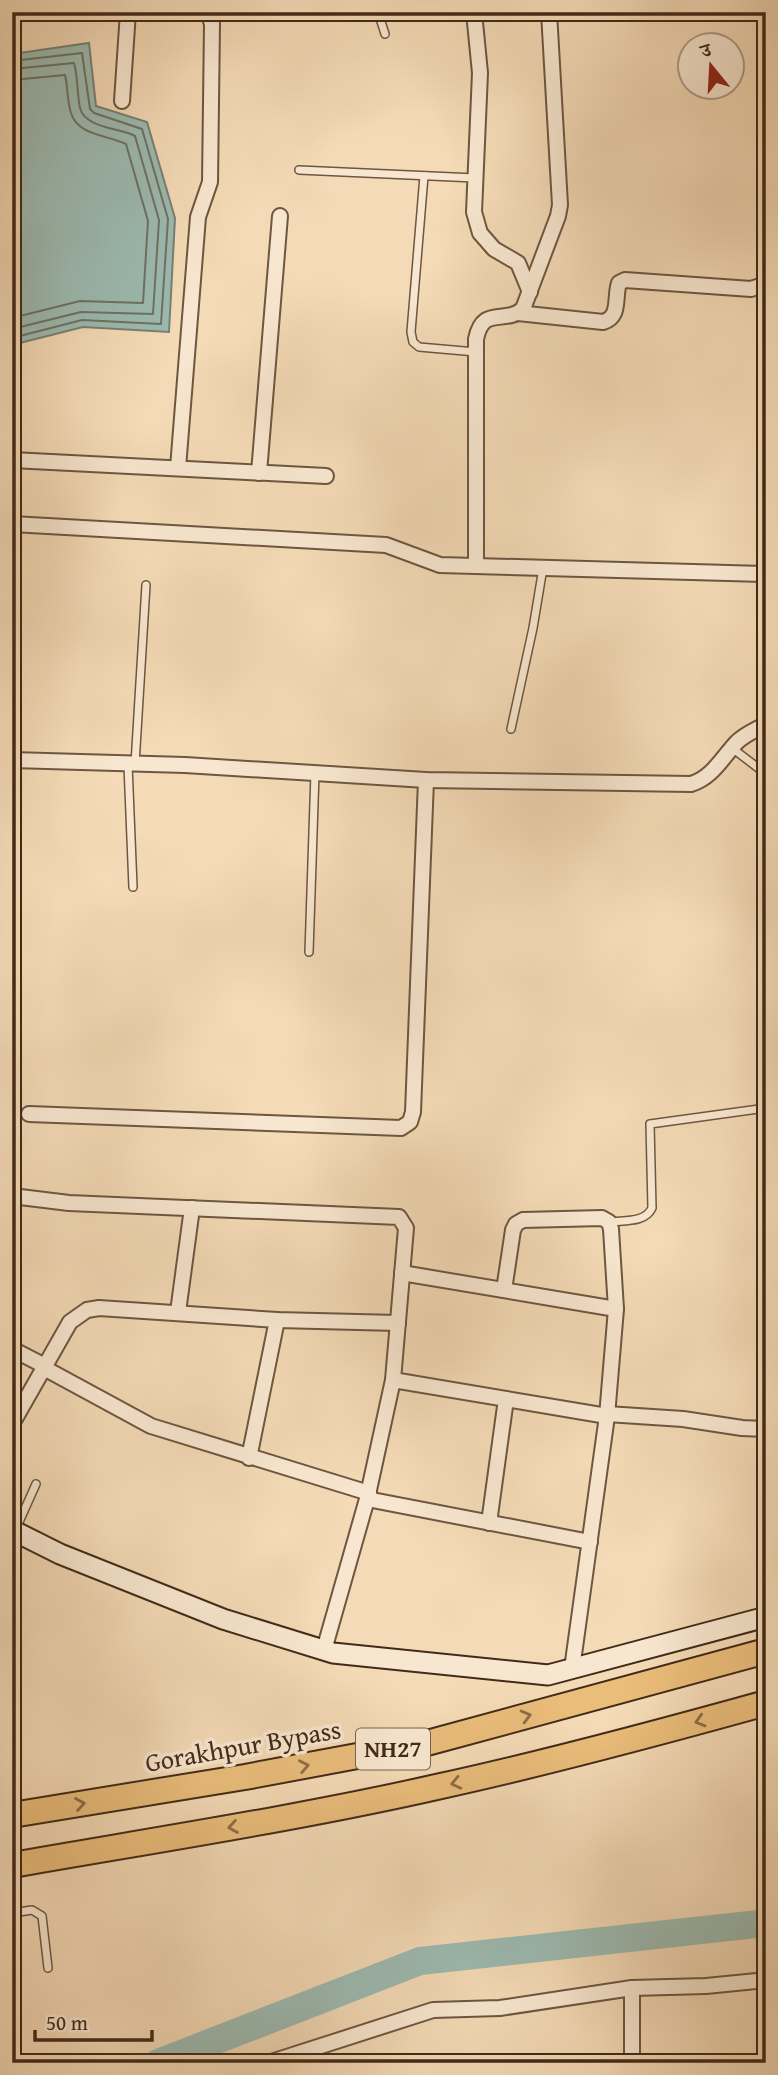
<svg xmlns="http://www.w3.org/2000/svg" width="778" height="2075" font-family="'Gentium Book Plus','Noto Serif Devanagari',serif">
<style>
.water{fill:#9cbab1;stroke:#788074;stroke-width:2}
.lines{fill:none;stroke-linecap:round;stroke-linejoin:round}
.shore{stroke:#6e7264;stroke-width:2}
.river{stroke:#9cbab1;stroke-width:28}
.lane-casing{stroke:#6e5640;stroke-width:10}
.street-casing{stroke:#6e5640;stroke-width:18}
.secondary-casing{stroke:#412a18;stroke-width:23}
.highway-casing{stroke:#412a18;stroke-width:28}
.lane{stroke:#f8e7d0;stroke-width:7}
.street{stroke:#f8e7d0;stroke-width:14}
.secondary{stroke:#f8e7d0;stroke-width:19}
.highway{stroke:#eabd7b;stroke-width:24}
.oneway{stroke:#8d6c45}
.labels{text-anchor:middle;stroke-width:7;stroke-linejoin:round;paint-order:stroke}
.shield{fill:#f8e7d0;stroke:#78634f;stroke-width:2}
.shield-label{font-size:24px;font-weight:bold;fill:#412a18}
.street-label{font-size:26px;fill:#412a18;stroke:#f8e7d0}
</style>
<rect width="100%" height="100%" fill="#f4dab6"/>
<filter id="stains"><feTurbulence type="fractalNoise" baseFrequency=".00286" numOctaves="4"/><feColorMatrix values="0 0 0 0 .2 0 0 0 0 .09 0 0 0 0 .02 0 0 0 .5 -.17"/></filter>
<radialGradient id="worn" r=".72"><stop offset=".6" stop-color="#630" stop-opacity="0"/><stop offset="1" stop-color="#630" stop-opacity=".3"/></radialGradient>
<path class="water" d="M 89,43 L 96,106 L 147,122 L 175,218 L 169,332 L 83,327 L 12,345 L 12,54 Z"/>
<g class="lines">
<g class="shore">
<path d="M 12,61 L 82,53 L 90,109 L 94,113 L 142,129 L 168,219 L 161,324 L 82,320 L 12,338"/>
<path d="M 12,69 L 74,63 C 78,77 77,94 80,108 C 85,128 120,128 135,136 L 159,220 L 153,314 L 81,312 L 12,329"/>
<path d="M 12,80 L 65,75 C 68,87 67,101 71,113 C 78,136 108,135 126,144 L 148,221 L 143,303 L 80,301 L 12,318"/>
</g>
<path class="river" d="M 158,2063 L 420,1961 L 766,1923"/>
<g class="lane-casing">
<g id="lane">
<path d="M 378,12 L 385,34"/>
<path d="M 299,170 L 475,178"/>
<path d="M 424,176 L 411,332 L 413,342 L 419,347 L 476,352"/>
<path d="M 511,729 L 533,628 L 543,568"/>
<path d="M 732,748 L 766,774"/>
<path d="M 135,764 L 146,585"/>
<path d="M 128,765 L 133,887"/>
<path d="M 309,952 L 315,773"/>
<path d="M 609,1222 C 625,1220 645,1223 652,1208 L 650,1124 L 766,1108"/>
<path d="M 15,1531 L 36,1484"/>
<path d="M 12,1913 L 32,1910 L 42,1916 L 48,1968"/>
</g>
</g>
<g class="street-casing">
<g id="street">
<path d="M 474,12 L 480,73 L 474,212 L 480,233 L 494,249 L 518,263 L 530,292"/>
<path d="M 122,101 L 128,12"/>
<path d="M 518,313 L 603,322 C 621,317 614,298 619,283 L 625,280 L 751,289 L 766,284"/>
<path d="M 12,460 L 326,476"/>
<path d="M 178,468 L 198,217 L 210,182 L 212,24 L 208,12"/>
<path d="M 259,473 L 280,216"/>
<path d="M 12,524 L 386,545 L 440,565 L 766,574"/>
<path d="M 476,566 L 476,339 C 483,305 504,325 523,309 L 558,216 L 560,205 L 549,12"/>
<path d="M 12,760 L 185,765 L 426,780 L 691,784 C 712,778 722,758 737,742 C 745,734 756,730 766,724"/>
<path d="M 29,1114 L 401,1128 L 410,1122 L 413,1112 L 426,780"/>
<path d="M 12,1196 L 69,1203 L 399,1217 L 406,1228 L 393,1380 L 367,1499 L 324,1650"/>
<path d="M 402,1273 L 616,1309"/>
<path d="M 504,1290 L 513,1230 L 516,1224 L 523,1220 L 602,1218 L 609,1222 L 611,1229 L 616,1309 L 607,1416 L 572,1669"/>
<path d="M 178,1312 L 192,1208"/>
<path d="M 12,1349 L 45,1366"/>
<path d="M 44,1368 L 151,1426 L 369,1493"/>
<path d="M 393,1380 L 607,1416"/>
<path d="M 607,1414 L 683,1419 L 742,1428 L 766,1429"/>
<path d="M 12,1424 L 70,1322 L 87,1310 L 99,1308 L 277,1320 L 398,1323"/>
<path d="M 249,1458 L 277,1320"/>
<path d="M 367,1499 L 590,1542"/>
<path d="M 489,1523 L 506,1399"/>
<path d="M 268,2063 L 433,2010 L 500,2008 L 632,1988 L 706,1986 L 766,1980"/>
<path d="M 632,2063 L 632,1988"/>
</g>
</g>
<g class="secondary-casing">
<path id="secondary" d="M 12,1530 L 60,1554 L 223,1619 L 333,1653 L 548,1675 L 766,1617"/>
</g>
<g class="highway-casing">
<g id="highway">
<path d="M 12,1815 L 245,1777 L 427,1743 L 766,1651"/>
<path d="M 12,1865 C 155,1840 300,1818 441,1786 C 551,1762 658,1733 766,1703"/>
</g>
</g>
<use href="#lane" class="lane"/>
<use href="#street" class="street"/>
<use href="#secondary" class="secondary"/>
<use href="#highway" class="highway"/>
</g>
<defs><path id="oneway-chevron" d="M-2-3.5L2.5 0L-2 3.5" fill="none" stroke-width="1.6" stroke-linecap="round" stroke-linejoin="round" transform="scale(1.75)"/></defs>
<g class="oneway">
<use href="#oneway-chevron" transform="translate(526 1716) rotate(-15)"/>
<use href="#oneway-chevron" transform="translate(700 1721) rotate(164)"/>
<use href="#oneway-chevron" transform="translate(304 1766) rotate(-11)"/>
<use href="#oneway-chevron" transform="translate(456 1783) rotate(167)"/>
<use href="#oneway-chevron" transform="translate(80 1804) rotate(-9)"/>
<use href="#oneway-chevron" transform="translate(233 1827) rotate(170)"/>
</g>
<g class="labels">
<rect class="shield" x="356" y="1728.5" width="74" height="41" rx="5"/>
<g class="shield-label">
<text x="393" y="1757">NH27</text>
</g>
<g class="street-label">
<text transform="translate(243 1746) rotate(-10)" y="9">Gorakhpur Bypass</text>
</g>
</g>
<rect width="778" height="2075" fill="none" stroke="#f4dab6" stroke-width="42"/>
<rect x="14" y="14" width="750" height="2047" fill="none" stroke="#412a18" stroke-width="3.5"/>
<rect x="21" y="21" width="736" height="2033" fill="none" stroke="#412a18" stroke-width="2"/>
<g transform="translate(711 66) rotate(342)"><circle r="33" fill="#f8e7d0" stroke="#af9b86" stroke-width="2"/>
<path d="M0-5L12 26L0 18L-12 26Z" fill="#8f2418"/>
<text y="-10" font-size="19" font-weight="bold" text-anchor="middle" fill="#412a18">उ</text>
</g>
<path d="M35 2030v10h117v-10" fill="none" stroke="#412a18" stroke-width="3.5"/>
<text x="46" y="2030" font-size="21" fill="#412a18" stroke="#f8e7d0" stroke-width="5" paint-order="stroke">50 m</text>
<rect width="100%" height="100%" filter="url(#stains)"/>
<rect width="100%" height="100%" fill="url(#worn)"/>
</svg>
